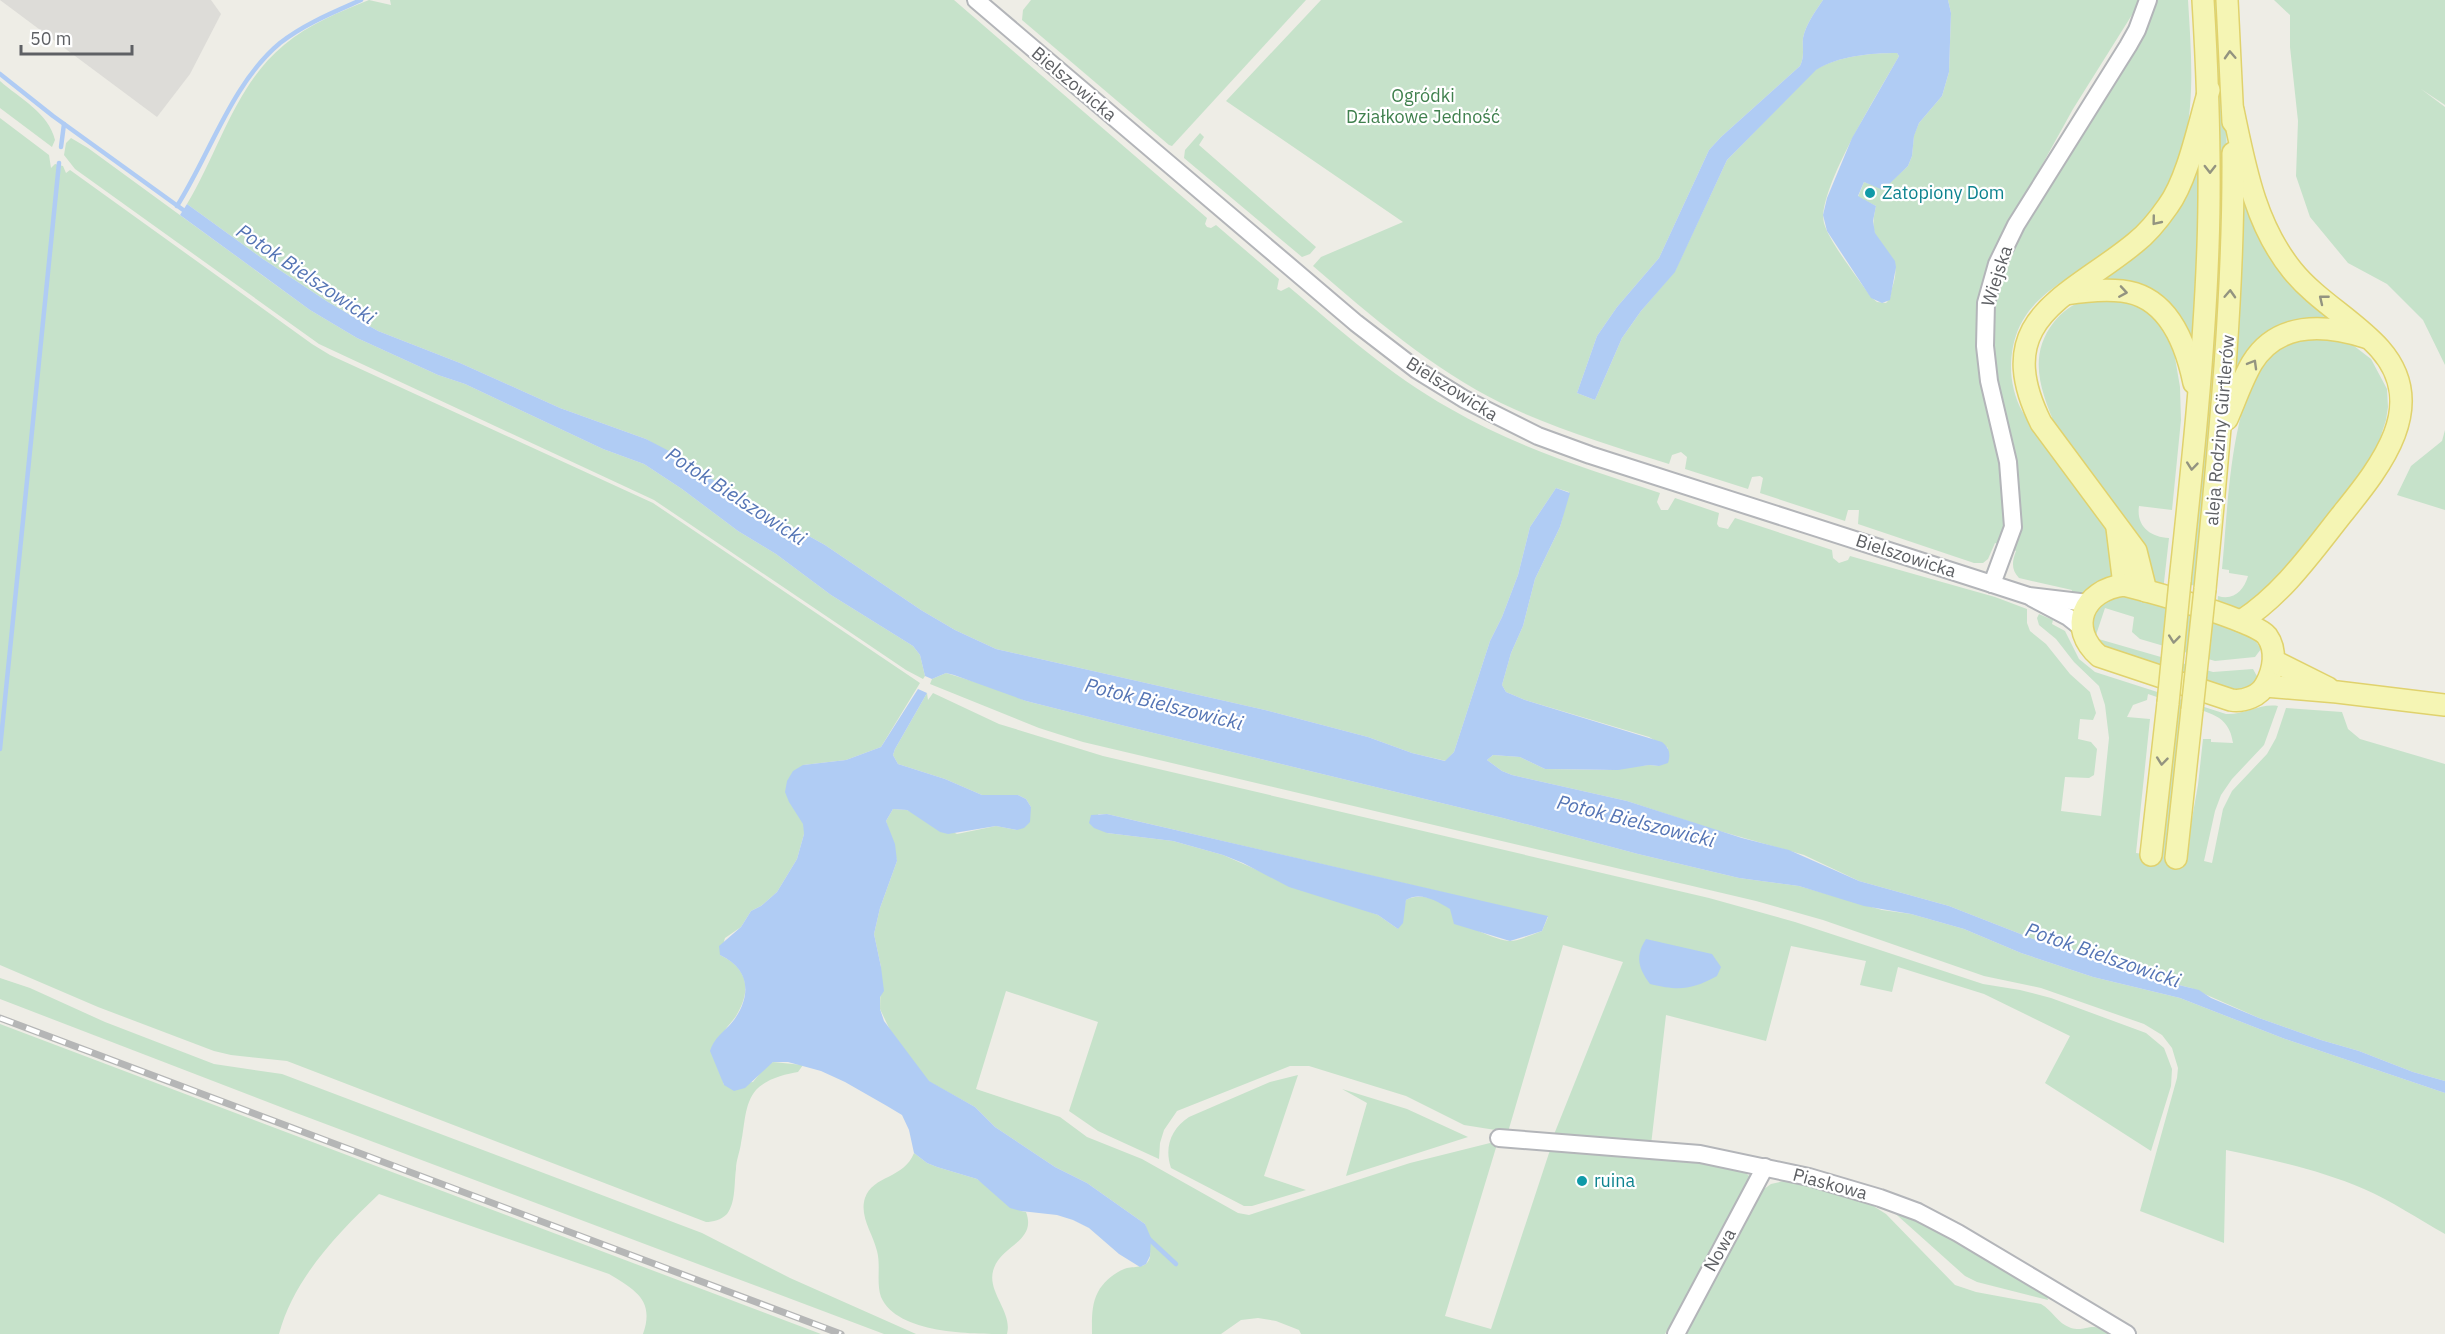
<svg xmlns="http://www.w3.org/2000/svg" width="2445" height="1334" font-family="'IBM Plex Sans',sans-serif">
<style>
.industrial{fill:#dddcd8}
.green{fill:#c6e2ca;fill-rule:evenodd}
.water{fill:#b0ccf4}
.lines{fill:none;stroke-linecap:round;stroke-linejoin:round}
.stream{stroke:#b0ccf4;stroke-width:4.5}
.minor-casing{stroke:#b3b5b9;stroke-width:20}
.major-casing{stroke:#e0d26d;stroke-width:24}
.minor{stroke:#fff;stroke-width:16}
.major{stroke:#f5f5b4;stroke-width:21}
.rail-casing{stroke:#b5b6b6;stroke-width:7}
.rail{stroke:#fff;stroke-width:4.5;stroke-dasharray:14;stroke-linecap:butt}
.major-bridge-casing{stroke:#e0d26d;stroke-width:24;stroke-linecap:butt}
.major-bridge{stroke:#f5f5b4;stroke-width:21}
.oneway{stroke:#939480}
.culture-dot{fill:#0f9aa8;stroke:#fff;stroke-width:2}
.labels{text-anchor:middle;stroke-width:4.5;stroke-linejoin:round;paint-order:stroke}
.street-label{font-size:18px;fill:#5e6064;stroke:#fff}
.park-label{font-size:18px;fill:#40804e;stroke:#fff}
.culture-label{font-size:18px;fill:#0d838f;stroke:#fff;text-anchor:start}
.water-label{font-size:20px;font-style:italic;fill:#5575b5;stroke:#fff}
</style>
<rect width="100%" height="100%" fill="#eeede6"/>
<path class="industrial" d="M 0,0 L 211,0 L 221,14 L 190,74 L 157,117 Z"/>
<g class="green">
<path d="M 369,0 L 391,5 L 390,0 L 954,0 L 1207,218 L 1205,224 L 1207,227 L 1211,228 L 1216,225 L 1279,279 L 1277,289 L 1281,291 L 1289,287 C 1340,330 1390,375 1449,408 C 1515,447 1588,469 1660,493 L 1657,502 L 1661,510 L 1668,510 L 1675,498 L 1719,513 L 1717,524 L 1719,527 L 1728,529 L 1735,518 L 1832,550 L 1833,558 L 1839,563 L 1848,560 L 1850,556 L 1995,597 L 2027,609 L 2027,623 L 2030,631 L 2046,644 L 2070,674 L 2090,692 L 2096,713 L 2093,720 L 2080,719 L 2078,739 L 2091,742 L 2097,749 L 2094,775 L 2089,778 L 2065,777 L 2061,811 L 2101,816 L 2109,738 L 2105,705 L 2099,686 L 2074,662 L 2056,639 L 2039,625 L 2037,618 L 2039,614 L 2053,620 L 2052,624 L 2065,631 L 2079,659 L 2095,672 L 2226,714 C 2244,715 2261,703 2278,706 L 2264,745 L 2232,779 L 2221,795 L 2215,811 L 2204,861 L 2212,863 L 2223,809 L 2232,791 L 2267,754 L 2276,738 L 2286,708 L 2342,712 L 2348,729 L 2360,739 L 2445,764 L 2445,1081 L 2413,1072 L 2359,1051 L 2321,1040 L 2259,1018 L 2191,988 L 2159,980 L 2122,963 L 2036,940 L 1949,906 L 1859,881 L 1804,855 L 1709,828 L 1627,801 L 1512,775 L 1502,771 L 1487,760 L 1493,755 L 1520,757 L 1545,769 L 1604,770 L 1649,765 L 1659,766 L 1668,748 L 1649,737 L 1525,700 L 1506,692 L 1502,685 L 1511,653 L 1523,626 L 1535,579 L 1560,527 L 1569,492 L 1556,488 L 1530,527 L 1518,575 L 1502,617 L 1490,641 L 1454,752 L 1446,761 L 1412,753 L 1368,737 L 1265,710 L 996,649 L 955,630 L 921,610 L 825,545 L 744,500 L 646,439 L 560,408 L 460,363 L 378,331 L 328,302 L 263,259 L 187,204 C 219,151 235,85 284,45 C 309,24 339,12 369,0 ZM 2148,694 L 2175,703 L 2158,856 L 2136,853 L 2150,719 L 2127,717 L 2133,705 L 2147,700 ZM 2184,705 C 2208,713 2229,714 2233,743 L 2211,742 L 2211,739 L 2203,739 L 2198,785 L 2185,858 Z"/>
<path d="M 1031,0 L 1306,0 L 1172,146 L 1169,145 L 1022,20 L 1023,10 Z"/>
<path d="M 1321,0 L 1823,0 C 1815,12 1806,24 1803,38 C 1802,48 1805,56 1800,66 L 1721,137 L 1709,150 L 1659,258 L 1617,307 L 1597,336 L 1577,393 L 1595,400 L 1622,338 L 1641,311 L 1675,271 L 1727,160 L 1815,70 C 1838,56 1871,53 1897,53 L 1899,56 C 1882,87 1816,191 1824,223 C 1828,240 1860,281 1871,297 L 1877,302 L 1886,303 C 1892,298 1890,293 1893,285 C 1902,256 1883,257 1875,234 C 1872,224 1874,216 1876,206 L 1858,197 L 1864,182 L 1883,189 L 1908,166 L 1912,156 L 1914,135 L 1919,123 L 1942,96 L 1949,72 L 1951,13 L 1948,0 L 2188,0 C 2192,67 2199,139 2162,199 C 2150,220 2132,238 2112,251 C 2065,282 2012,299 2011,367 C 2011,382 2015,398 2022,411 C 2043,446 2114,524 2117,559 C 2117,571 2110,579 2101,585 C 2092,591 2083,596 2071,595 L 2072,590 L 2019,578 C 2011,570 2012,561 2016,551 L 2011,549 L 2019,529 L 2018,516 L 2011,452 L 1991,358 L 1989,333 L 1991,305 L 1997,280 L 2013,240 L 2033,207 L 2044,197 L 2068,157 L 2071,145 L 2144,27 L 2153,6 L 2140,2 L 2073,109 L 1996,248 L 1983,280 L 1978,302 L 1980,349 L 1990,415 L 1996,425 L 2003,460 L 2009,513 L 2009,525 L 2001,545 L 1995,543 L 1988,559 L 1983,563 L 1974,563 L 1858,524 L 1859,510 L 1848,510 L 1845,521 L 1760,493 L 1763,478 L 1760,476 L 1752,477 L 1748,489 L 1685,469 L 1687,457 L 1681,452 L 1672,455 L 1669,464 C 1612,446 1555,429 1501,403 C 1431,368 1372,317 1313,266 L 1321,257 L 1403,222 L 1226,101 Z"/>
<path d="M 2212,0 L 2220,2 C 2226,92 2230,184 2224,274 C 2218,378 2205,482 2196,586 L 2187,584 Z"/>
<path d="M 2274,0 L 2445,0 L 2445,105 L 2421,89 L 2445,107 L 2445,365 L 2423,320 L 2387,284 L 2348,263 L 2310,217 L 2296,176 L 2298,121 L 2290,47 L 2290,15 Z"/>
<path d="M 0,81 C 19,98 49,113 55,140 L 52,147 L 0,108 Z"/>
<path d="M 0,118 L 49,155 L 51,168 L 55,164 L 63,166 L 66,173 L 70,170 L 312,344 L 330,355 L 653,503 L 920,683 L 881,747 L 846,760 L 803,765 L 804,834 L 797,859 L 777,892 L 761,906 L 751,911 L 741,927 L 725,938 L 720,955 C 748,968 752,990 736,1016 C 733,1021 728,1025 725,1030 C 718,1041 720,1074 724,1085 L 753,1082 L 765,1067 L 773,1062 L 803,1065 L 798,1072 C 785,1074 766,1079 756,1090 C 744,1104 745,1125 741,1143 C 740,1152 736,1160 736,1169 C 734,1183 736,1202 727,1214 C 721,1220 713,1222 706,1222 L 287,1061 L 231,1055 L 214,1051 L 98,1007 L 0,965 Z"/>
<path d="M 1200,133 L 1204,137 L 1199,145 L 1316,247 L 1310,254 L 1302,257 L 1184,158 L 1185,150 Z"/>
<path d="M 71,138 L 88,148 L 310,310 L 357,338 L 438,375 L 465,384 L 603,449 L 644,464 L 682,489 L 738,531 L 776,554 L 831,595 L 913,646 L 920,655 L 925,676 L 923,679 L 906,670 L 654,500 L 319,344 L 75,169 L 64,155 L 66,143 Z"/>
<path d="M 2200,150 L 2195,348 L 2187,334 L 2098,280 L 2111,269 Z"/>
<path d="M 2241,194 L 2336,316 L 2233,376 Z"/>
<path d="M 2121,298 L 2155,315 L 2173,346 L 2180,387 L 2181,420 L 2172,510 L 2139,506 C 2136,526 2150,537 2169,538 L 2163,591 L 2155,584 L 2056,427 C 2041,392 2027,356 2054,322 C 2061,313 2072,304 2084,301 C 2096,299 2109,299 2121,298 Z"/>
<path d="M 2311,336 L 2349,342 L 2371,359 L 2387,389 L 2388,407 L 2386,420 L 2376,451 L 2367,468 L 2286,570 L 2243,612 L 2217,609 L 2218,596 C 2234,601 2244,590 2248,576 L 2229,573 L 2229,570 L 2222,569 C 2228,512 2229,398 2270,355 C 2280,345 2297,341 2311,336 Z"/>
<path d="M 2445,430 L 2445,510 L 2397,495 L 2411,466 L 2442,441 Z"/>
<path d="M 2116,595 L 2128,596 L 2245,633 L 2255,640 L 2261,649 L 2255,657 L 2215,661 L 2140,639 L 2132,632 L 2134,617 L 2105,608 L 2095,638 L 2213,672 L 2253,669 L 2258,678 L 2247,688 L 2237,691 C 2207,682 2111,660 2095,639 C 2088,631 2093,618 2095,609 Z"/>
<path d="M 946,673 L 998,689 L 1026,701 L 1125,726 L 1503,818 L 1638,854 L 1739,878 L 1799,886 L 1882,910 L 1911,914 L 1964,929 L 2021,953 L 2093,977 L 2180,998 L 2285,1039 L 2445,1093 L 2445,1234 C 2418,1219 2392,1201 2364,1189 C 2320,1170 2273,1160 2226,1150 L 2224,1243 L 2140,1211 L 2177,1078 L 2178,1068 L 2172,1048 L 2162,1035 L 2144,1024 L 2041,988 L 1984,976 L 1823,920 L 1756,901 L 1083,742 L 1039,728 L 930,684 L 932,679 Z"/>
<path d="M 927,693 L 928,700 L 933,693 L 999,724 L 1103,756 L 1709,898 L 1795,922 L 1983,984 L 2020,990 L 2051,998 L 2146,1033 L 2164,1048 L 2172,1069 L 2171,1086 L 2151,1151 L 2045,1083 L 2070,1036 L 1984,994 L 1898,967 L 1892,992 L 1860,985 L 1866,961 L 1791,946 L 1766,1041 L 1666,1015 L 1651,1145 L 1553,1137 L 1623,962 L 1563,945 L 1508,1132 L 1464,1125 L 1406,1096 L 1309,1066 L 1290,1066 L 1177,1111 L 1164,1130 L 1160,1143 L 1159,1159 L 1098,1131 L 1069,1111 L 1098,1022 L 1006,991 L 976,1089 L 1060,1117 L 1087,1137 L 1142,1159 L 1238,1213 L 1249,1215 L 1410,1163 L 1498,1141 L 1445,1316 L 1491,1329 L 1551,1147 L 1613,1156 L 1699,1160 L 1745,1172 L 1749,1176 L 1749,1184 L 1665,1334 L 1301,1334 L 1299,1330 L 1276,1321 L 1258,1318 L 1241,1320 L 1221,1334 L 1092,1334 C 1092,1320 1091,1305 1098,1292 C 1103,1282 1116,1271 1127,1268 C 1136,1266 1147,1269 1150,1257 C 1151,1247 1147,1233 1145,1224 L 1087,1183 L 1055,1167 L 995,1127 L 975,1107 L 928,1081 L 890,1030 L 880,1009 L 881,967 L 874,934 L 880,908 L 897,861 L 886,821 L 893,809 L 907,810 L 957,834 L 996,826 L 1017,830 L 1031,807 L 1026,799 L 1018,795 L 982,795 L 945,779 L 898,764 L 893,755 L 895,749 ZM 1098,814 L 1107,814 L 1548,917 L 1542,931 C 1533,934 1519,941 1510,941 C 1497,941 1464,925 1454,916 C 1452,914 1452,911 1450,908 C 1440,898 1417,893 1406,900 L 1398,929 L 1378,915 L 1264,873 L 1223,855 L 1173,841 L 1107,833 Z"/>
<path d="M 0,978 L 30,988 L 105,1022 L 214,1064 L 282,1074 L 702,1233 L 790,1278 L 916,1334 L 884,1334 L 291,1111 L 0,999 Z"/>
<path d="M 0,1024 L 821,1334 L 643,1334 C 655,1300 635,1290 609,1274 L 379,1194 C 338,1233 294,1278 279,1334 L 0,1334 Z"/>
<path d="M 1298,1075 L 1264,1176 L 1306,1190 L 1252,1206 L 1244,1206 L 1171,1168 C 1164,1147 1171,1129 1189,1117 L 1270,1082 Z"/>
<path d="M 1342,1089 L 1407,1109 L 1468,1137 L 1346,1176 L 1367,1103 Z"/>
<path d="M 914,1153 L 927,1163 L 937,1167 L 977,1179 L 1021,1211 L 1026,1212 C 1037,1241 1002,1245 994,1268 C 985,1291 1013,1311 1007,1334 C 972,1334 897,1334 881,1297 C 876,1282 881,1266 877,1251 C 873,1234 859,1216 865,1198 C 873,1175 904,1179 914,1153 Z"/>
<path d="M 1788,1180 L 1867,1202 L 1886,1214 L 1955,1285 L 1976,1292 L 2041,1304 C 2053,1311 2057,1323 2071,1328 C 2081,1331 2085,1327 2094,1327 C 2100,1327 2107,1331 2112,1334 L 1682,1334 L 1764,1189 L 1771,1184 Z"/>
<path d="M 1889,1208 L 1916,1219 L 2046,1292 L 2048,1300 L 1977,1282 L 1965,1276 Z"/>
</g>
<g class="water">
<path d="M 1823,0 L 1948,0 L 1951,13 L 1949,72 L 1942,96 L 1919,123 L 1914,136 L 1912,156 L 1908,166 L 1883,190 L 1864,182 L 1858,196 L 1876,206 L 1873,221 L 1875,233 L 1895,261 L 1896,267 L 1890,300 L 1882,303 L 1871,298 L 1827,231 L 1823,215 L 1827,198 L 1852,138 L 1899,56 L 1897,53 C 1871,53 1838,56 1816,70 L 1727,160 L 1675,272 L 1641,311 L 1622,338 L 1595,400 L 1577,393 L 1597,336 L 1617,307 L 1659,258 L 1709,150 L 1721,137 L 1800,66 C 1805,56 1802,48 1803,38 C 1806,24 1815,12 1823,0 Z"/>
<path d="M 187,204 L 263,259 L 328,302 L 378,331 L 460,363 L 560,408 L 646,439 L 671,452 L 744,500 L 825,545 L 921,610 L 955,630 L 996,649 L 1265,710 L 1368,737 L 1412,753 L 1445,761 L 1454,752 L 1490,641 L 1502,617 L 1518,575 L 1530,527 L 1556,488 L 1570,493 L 1560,527 L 1535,579 L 1523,626 L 1511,653 L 1502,685 L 1506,692 L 1525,700 L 1662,742 C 1669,748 1671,753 1668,763 L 1659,766 L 1649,765 L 1618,770 L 1545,769 L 1520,757 L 1493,755 L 1487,760 L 1502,771 L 1512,775 L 1627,801 L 1742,838 L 1789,850 L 1859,881 L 1949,906 L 2036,940 L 2122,963 L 2159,980 L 2199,990 L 2211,998 L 2259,1018 L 2321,1040 L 2359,1051 L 2413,1072 L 2445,1081 L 2445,1093 L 2285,1039 L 2180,998 L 2093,977 L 2021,953 L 1964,929 L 1911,914 L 1864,906 L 1799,886 L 1739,878 L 1638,854 L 1503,818 L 1125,726 L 1026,701 L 954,675 L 946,673 L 932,679 L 925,676 L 920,655 L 913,646 L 831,595 L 776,554 L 738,531 L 682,489 L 644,464 L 603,449 L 465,384 L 438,375 L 357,338 L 310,310 L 180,215 Z"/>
<path d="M 918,689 L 927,693 L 895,749 L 893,755 L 898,764 L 945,779 L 982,795 L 1018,795 L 1026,799 L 1031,807 L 1030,822 L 1024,828 L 1017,830 L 996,826 L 948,834 L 940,832 L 907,810 L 893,809 L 886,821 L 895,844 L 897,861 L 880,908 L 874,934 L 881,967 L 884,991 L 880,997 L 880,1009 L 884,1021 L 929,1081 L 975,1107 L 995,1127 L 1055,1167 L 1087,1183 L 1145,1224 L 1151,1238 L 1150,1256 L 1146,1264 L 1140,1267 L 1119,1254 L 1089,1228 L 1073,1220 L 1057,1215 L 1021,1211 L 1010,1208 L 977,1179 L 937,1167 L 927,1163 L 914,1153 L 909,1130 L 902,1115 L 887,1106 L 845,1082 L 821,1071 L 788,1062 L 773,1062 L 745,1088 L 734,1091 L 724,1085 L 710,1051 C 716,1034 726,1032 736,1017 C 752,992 748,968 720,955 L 719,946 L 741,927 L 751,911 L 761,906 L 777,892 L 797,859 L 804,834 L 803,824 L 789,802 L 785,792 L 787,781 L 793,771 L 803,765 L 846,760 L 881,747 Z"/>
<path d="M 1107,814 L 1141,822 L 1548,916 L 1542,931 L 1510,941 L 1454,924 L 1450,909 C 1437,901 1420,891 1406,900 L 1403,923 L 1398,929 L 1378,915 L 1289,887 L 1243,863 L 1223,855 L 1173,841 L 1107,833 L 1094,828 L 1089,823 L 1091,815 Z"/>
<path d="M 1646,939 L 1712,954 L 1721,967 L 1717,976 C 1691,990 1679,991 1650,984 C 1638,968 1635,956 1646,939 Z"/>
</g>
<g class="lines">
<g class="stream">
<path d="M 0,74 L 53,116 L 186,212"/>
<path d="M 61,147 L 64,124"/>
<path d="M 177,206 C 210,154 232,83 280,43 C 304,24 334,12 361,0"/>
<path d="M 0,749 L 59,163"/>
<path d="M 1148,1238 L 1176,1264"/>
</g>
<g class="minor-casing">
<g id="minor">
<path d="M 976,0 L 1356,323 L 1417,370 L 1464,399 L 1538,436 L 1590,455 L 1992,584 L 2029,596 L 2088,603"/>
<path d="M 1992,584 L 2013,527 L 2008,462 L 1989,381 L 1985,346 L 1986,303 L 1997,264 L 2016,225 L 2128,46 L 2137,30 L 2148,0"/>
<path d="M 2032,598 L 2068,617 L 2082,628"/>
<path d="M 1499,1138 L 1700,1154 L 1809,1177 L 1880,1198 L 1918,1212 L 1958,1233 L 2127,1334"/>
<path d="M 1676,1334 L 1765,1167"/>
</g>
</g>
<g class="major-casing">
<g id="major">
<path d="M 2227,0 L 2233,122"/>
<path d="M 2233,110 C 2245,167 2255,224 2292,270 C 2317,301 2354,320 2380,349 C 2430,406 2380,467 2343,513 C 2312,552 2283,594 2241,621"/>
<path d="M 2066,294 C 2084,291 2103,289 2122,291 C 2168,296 2186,344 2194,383"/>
<path d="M 2227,419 C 2235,401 2242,380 2252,363 C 2277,322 2324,324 2365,337"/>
<path d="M 2117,528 L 2124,585"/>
<path d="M 2180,581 C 2192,469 2204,358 2208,246 C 2211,163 2208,82 2203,0"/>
<path d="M 2124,585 C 2148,591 2255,620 2267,636 C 2277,650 2274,669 2266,684 C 2260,696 2244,702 2231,700 L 2099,656 C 2067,628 2083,590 2124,585 Z"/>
<path d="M 2205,589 C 2219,444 2234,299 2233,153"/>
<path d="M 2146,591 L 2136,551 L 2041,423 C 1989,318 2068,298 2135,243 C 2148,233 2159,219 2168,206 C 2188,179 2199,123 2209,90"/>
<path d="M 2274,661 L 2328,688"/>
<path d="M 2265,686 L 2337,692 L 2445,705"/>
<path d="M 2151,855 L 2168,703"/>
<path d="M 2176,858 L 2192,710"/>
</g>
</g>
<use href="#minor" class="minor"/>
<use href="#major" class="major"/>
<g class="rail-casing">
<path id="rail" d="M 0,1018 L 841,1334"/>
</g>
<use href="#rail" class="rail"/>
<g class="major-bridge-casing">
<g id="major-bridge">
<path d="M 2168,703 L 2180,581"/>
<path d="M 2192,710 L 2205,589"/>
</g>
</g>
<use href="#major-bridge" class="major-bridge"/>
</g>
<defs><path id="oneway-chevron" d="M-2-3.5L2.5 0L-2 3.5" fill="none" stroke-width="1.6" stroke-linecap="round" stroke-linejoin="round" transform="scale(1.5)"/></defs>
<g class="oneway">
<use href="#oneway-chevron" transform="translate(2230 55) rotate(-93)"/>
<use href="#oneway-chevron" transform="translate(2210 169) rotate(90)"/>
<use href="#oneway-chevron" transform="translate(2156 221) rotate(129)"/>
<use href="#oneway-chevron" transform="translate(2123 292) rotate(9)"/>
<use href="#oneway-chevron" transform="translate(2230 294) rotate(-87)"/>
<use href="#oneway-chevron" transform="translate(2323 299) rotate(-141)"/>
<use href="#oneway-chevron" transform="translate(2253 364) rotate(-60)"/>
<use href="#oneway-chevron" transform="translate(2192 466) rotate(96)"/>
<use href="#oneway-chevron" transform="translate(2174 639) rotate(96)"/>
<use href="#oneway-chevron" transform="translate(2162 761) rotate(96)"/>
</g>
<g class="culture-dot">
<circle cx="1870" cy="193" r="6"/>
<circle cx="1582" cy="1181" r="6"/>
</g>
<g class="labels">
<g class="street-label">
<text transform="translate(1074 84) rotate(40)" y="6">Bielszowicka</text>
<text transform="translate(1997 276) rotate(-72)" y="6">Wiejska</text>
<text transform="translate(1452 389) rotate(32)" y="6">Bielszowicka</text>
<text transform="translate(2220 430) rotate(-85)" y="6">aleja Rodziny Gürtlerów</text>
<text transform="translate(1906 556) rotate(18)" y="6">Bielszowicka</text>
<text transform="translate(1830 1184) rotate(15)" y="6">Piaskowa</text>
<text transform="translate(1720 1250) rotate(-61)" y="6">Nowa</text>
</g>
<g class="park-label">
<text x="1423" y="102">Ogródki<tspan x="1423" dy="21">Działkowe Jedność</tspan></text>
</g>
<g class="culture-label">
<text x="1882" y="199">Zatopiony Dom</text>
<text x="1594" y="1187">ruina</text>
</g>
<g class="water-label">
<text transform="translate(306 274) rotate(34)" y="7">Potok Bielszowicki</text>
<text transform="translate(736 496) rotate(33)" y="7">Potok Bielszowicki</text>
<text transform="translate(1164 704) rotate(14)" y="7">Potok Bielszowicki</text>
<text transform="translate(1636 821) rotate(14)" y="7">Potok Bielszowicki</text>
<text transform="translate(2103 955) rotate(19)" y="7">Potok Bielszowicki</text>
</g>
</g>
<path d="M21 45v9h111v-9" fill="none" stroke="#5e6064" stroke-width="3"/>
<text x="30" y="45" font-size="18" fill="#5e6064" stroke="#ffffff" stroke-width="4.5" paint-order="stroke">50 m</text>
</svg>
